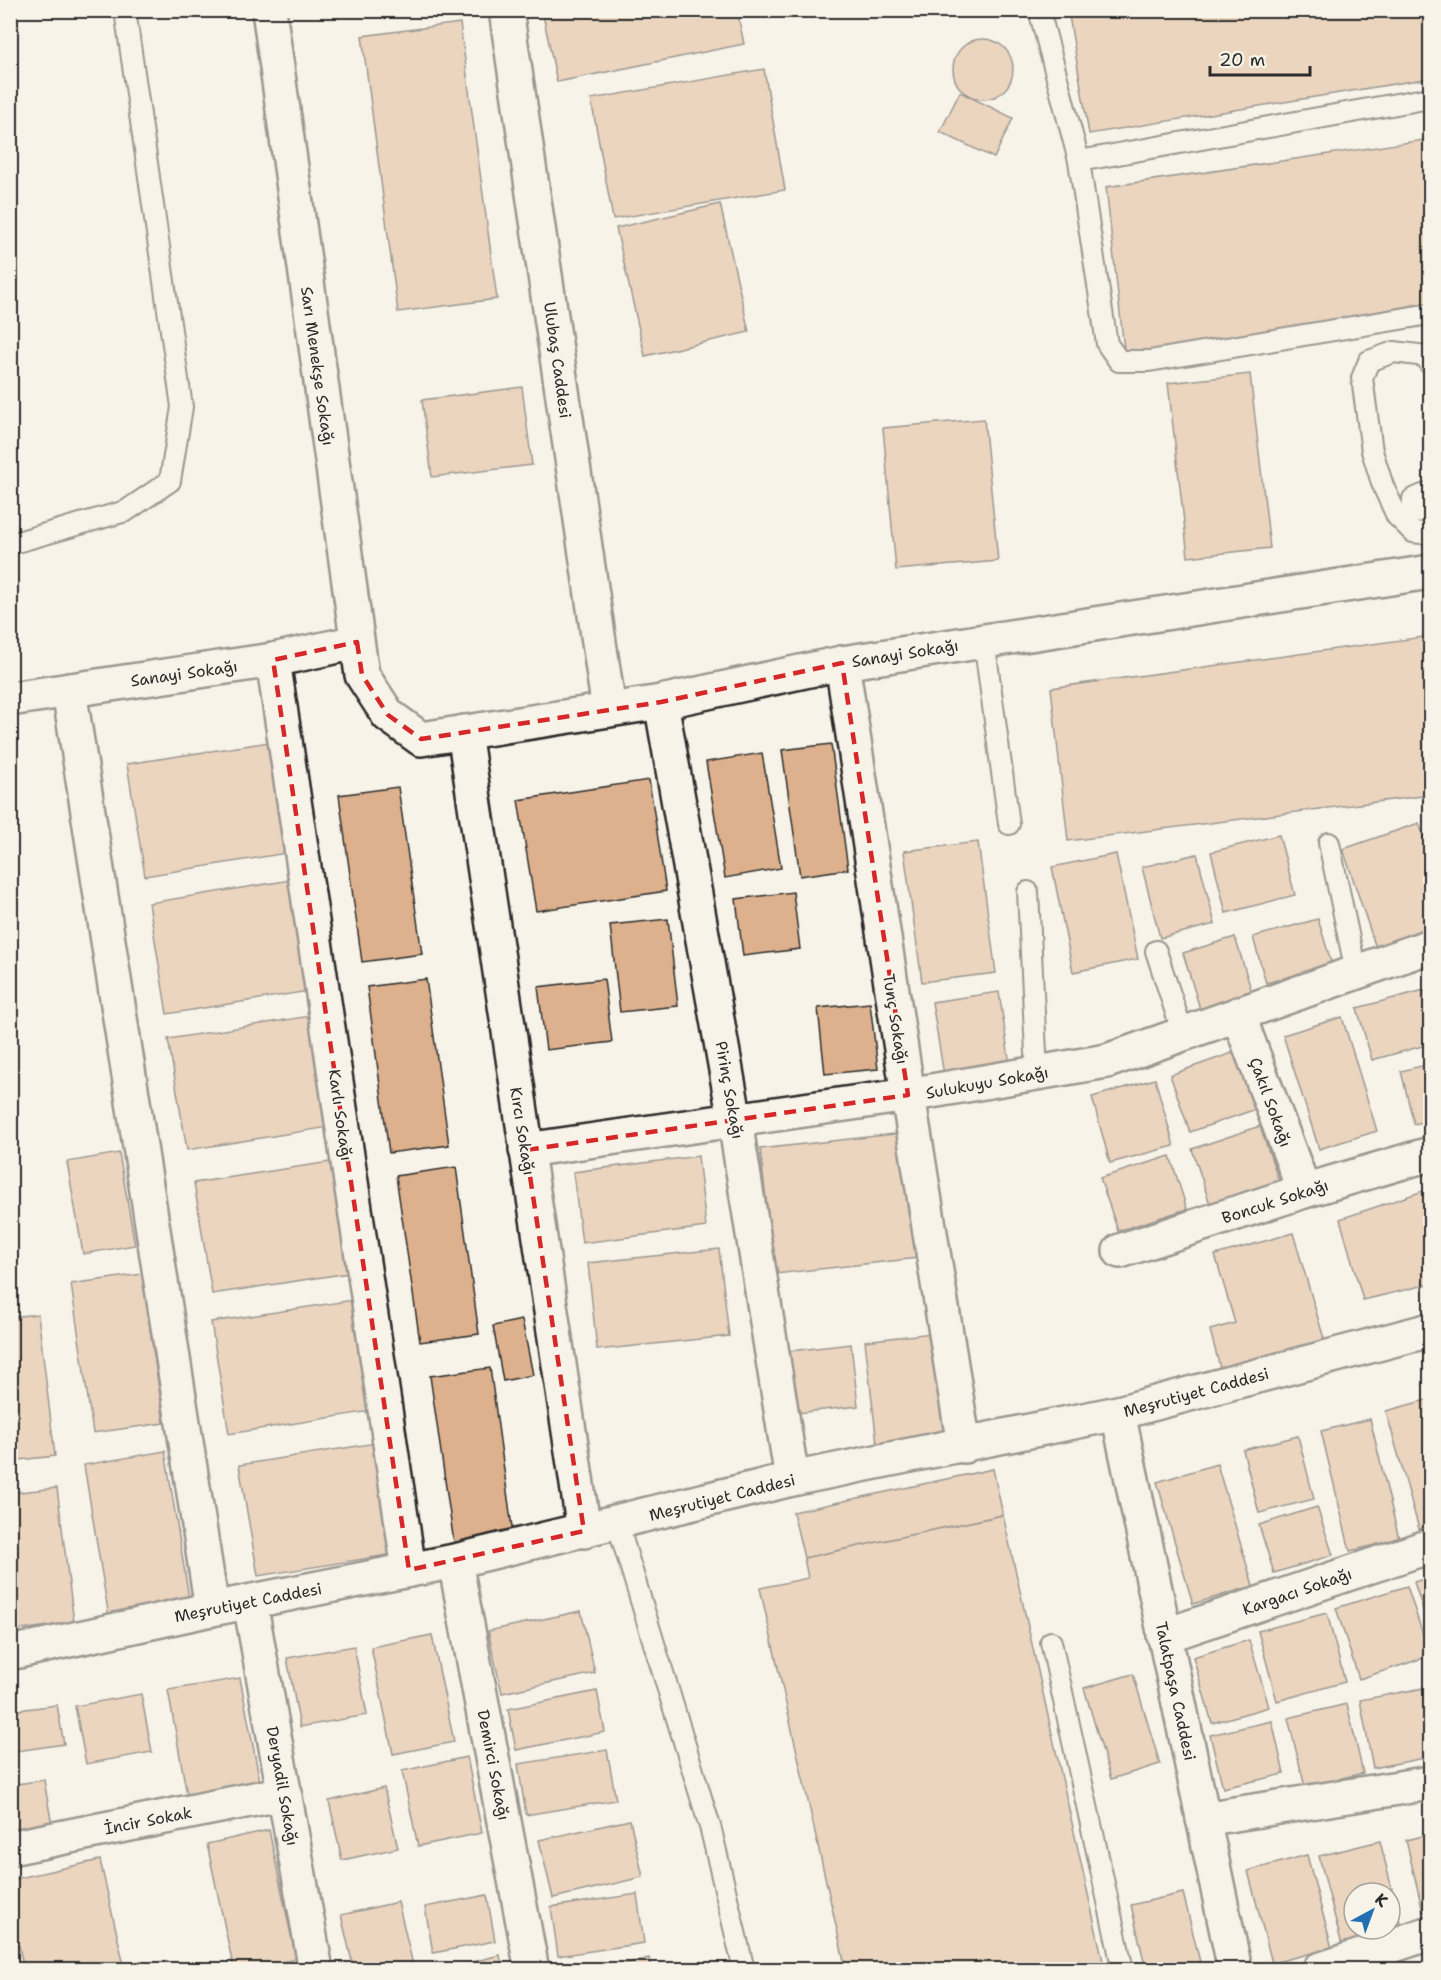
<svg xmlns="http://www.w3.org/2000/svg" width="1441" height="1980" font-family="'Shantell Sans',sans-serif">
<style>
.building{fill:#ddb18d;stroke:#2b2b2b;stroke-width:1.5;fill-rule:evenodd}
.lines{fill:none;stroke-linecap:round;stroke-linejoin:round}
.service-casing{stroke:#2b2b2b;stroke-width:24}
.minor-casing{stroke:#2b2b2b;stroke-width:38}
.secondary-casing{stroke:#2b2b2b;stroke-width:38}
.service{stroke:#f7f3e8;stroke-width:20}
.minor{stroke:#f7f3e8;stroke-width:33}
.secondary{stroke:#f7f3e8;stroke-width:33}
.marked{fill:none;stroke:#d62828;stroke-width:4.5;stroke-dasharray:12 8;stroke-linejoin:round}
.labels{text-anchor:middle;stroke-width:4.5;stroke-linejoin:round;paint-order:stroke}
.street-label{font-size:16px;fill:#2b2b2b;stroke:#f7f3e8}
</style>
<rect width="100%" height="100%" fill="#f7f3e8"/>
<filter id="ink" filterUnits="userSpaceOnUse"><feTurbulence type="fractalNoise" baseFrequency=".0167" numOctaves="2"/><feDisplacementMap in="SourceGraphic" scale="12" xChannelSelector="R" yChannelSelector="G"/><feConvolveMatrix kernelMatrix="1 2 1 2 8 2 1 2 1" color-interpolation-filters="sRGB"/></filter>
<g filter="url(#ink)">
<g class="building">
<path d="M 542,10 L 737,10 L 744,44 L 557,82 Z"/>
<path d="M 1068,10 L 1430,10 L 1430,78 L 1089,134 Z"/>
<path d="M 460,23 L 497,299 L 398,312 L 362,36 Z"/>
<circle cx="983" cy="69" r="30"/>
<path d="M 764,69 L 785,190 L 613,219 L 591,99 Z"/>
<path d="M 960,92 L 1013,118 L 994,158 L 940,132 Z"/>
<path d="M 1430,139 L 1430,302 L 1125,358 L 1106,187 Z"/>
<path d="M 720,204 L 749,332 L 645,356 L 616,228 Z"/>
<path d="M 1250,374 L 1270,548 L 1188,557 L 1168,383 Z"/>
<path d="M 522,387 L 532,465 L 432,477 L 422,400 Z"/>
<path d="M 984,419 L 998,561 L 896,570 L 883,428 Z"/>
<path d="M 1430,636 L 1430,795 L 1068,841 L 1051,688 Z"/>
<path d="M 269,742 L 287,853 L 145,876 L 127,764 Z"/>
<path d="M 831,744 L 848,869 L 800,876 L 782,750 Z"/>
<path d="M 762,753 L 781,868 L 725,878 L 706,762 Z"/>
<path d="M 649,780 L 666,891 L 536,911 L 518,800 Z"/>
<path d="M 398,787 L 422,954 L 362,962 L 339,795 Z"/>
<path d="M 1419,823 L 1430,857 L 1430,930 L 1376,948 L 1343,849 Z"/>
<path d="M 1279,835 L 1295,895 L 1226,913 L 1211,852 Z"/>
<path d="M 978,842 L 996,973 L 922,982 L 904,851 Z"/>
<path d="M 1116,854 L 1138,959 L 1073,972 L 1052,867 Z"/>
<path d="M 1197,854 L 1215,924 L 1160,938 L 1142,867 Z"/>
<path d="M 291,880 L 309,991 L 167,1014 L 149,903 Z"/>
<path d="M 793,892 L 800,949 L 743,956 L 736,899 Z"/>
<path d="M 668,919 L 678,1006 L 620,1012 L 610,925 Z"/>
<path d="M 1318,919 L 1332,965 L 1266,983 L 1253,937 Z"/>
<path d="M 1235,937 L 1253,996 L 1201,1012 L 1183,953 Z"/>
<path d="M 426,979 L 449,1145 L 389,1153 L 367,987 Z"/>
<path d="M 604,979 L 612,1042 L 546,1050 L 538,987 Z"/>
<path d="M 1424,990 L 1430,1013 L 1430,1044 L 1372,1060 L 1357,1008 Z"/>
<path d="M 999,992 L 1010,1065 L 944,1075 L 932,1002 Z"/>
<path d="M 870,1003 L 878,1069 L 825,1074 L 818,1008 Z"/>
<path d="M 310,1016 L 329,1127 L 187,1150 L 168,1039 Z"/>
<path d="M 1342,1017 L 1377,1131 L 1319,1149 L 1283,1035 Z"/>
<path d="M 1235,1052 L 1256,1109 L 1190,1132 L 1170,1075 Z"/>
<path d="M 1430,1064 L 1430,1120 L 1414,1124 L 1401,1071 Z"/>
<path d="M 1155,1079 L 1174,1146 L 1110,1163 L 1092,1097 Z"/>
<path d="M 1260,1126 L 1280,1184 L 1211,1207 L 1192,1149 Z"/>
<path d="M 903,1133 L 918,1258 L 775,1274 L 760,1149 Z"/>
<path d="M 119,1153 L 135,1245 L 83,1254 L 67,1162 Z"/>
<path d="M 698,1156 L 706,1227 L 582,1243 L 573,1172 Z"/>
<path d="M 1170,1156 L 1187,1209 L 1118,1231 L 1100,1178 Z"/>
<path d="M 336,1161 L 355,1272 L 212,1294 L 194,1183 Z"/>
<path d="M 456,1167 L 479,1334 L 420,1342 L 396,1176 Z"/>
<path d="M 1429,1189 L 1430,1284 L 1363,1300 L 1340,1219 Z"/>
<path d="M 1293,1233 L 1327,1349 L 1223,1379 L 1210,1330 L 1235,1323 L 1215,1255 Z"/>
<path d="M 719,1249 L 729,1336 L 597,1350 L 588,1263 Z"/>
<path d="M 142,1274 L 164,1423 L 93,1433 L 71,1284 Z"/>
<path d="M 353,1300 L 371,1411 L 229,1434 L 211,1322 Z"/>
<path d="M 38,1314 L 55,1456 L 10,1461 L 10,1317 Z"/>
<path d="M 522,1320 L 533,1375 L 503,1381 L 493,1326 Z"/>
<path d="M 932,1333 L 944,1436 L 877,1443 L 865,1341 Z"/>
<path d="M 851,1344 L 858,1406 L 797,1413 L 790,1351 Z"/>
<path d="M 490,1368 L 513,1535 L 454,1543 L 430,1376 Z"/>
<path d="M 1430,1399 L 1430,1526 L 1419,1529 L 1386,1411 Z"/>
<path d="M 1370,1419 L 1399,1539 L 1350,1551 L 1321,1431 Z"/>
<path d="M 1298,1436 L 1314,1499 L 1259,1513 L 1243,1450 Z"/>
<path d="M 382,1442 L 400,1553 L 258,1576 L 239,1465 Z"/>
<path d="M 165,1451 L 190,1604 L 109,1617 L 84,1465 Z"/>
<path d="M 1217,1464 L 1253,1586 L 1193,1604 L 1157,1482 Z"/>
<path d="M 993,1469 L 1003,1515 L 804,1558 L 793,1512 Z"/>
<path d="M 57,1488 L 74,1623 L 10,1631 L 10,1493 Z"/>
<path d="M 1317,1507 L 1333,1555 L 1274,1573 L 1259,1525 Z"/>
<path d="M 1003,1515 L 1105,1970 L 846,1970 L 760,1588 L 808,1578 L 804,1558 Z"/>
<path d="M 1430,1577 L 1430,1632 L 1414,1582 Z"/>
<path d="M 1407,1586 L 1430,1656 L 1359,1679 L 1336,1608 Z"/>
<path d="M 581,1611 L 595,1673 L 502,1693 L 488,1631 Z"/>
<path d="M 1327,1613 L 1345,1682 L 1277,1701 L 1258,1631 Z"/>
<path d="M 432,1635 L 454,1742 L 393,1754 L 371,1647 Z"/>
<path d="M 1249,1640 L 1269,1707 L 1212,1723 L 1193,1657 Z"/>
<path d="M 354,1646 L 367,1715 L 300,1727 L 287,1658 Z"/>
<path d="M 1133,1674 L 1160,1764 L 1111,1779 L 1084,1688 Z"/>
<path d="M 240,1678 L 260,1782 L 187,1795 L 168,1690 Z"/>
<path d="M 1429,1687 L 1430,1757 L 1373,1768 L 1360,1700 Z"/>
<path d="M 597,1691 L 605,1732 L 516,1750 L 508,1709 Z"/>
<path d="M 141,1694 L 152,1752 L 86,1764 L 75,1706 Z"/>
<path d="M 1347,1704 L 1363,1773 L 1305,1787 L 1288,1718 Z"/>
<path d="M 57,1705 L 64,1744 L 10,1752 L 10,1711 Z"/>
<path d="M 1272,1721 L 1284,1774 L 1223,1788 L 1210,1735 Z"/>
<path d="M 607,1750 L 616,1800 L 526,1815 L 518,1764 Z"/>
<path d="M 467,1757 L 482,1833 L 418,1846 L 402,1771 Z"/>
<path d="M 44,1780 L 54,1837 L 10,1844 L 10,1785 Z"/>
<path d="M 384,1788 L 398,1848 L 342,1860 L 329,1801 Z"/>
<path d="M 630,1820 L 643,1877 L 553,1898 L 539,1840 Z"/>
<path d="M 269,1830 L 296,1959 L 245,1970 L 234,1970 L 207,1844 Z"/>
<path d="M 1430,1834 L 1430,1910 L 1423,1912 L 1406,1840 Z"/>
<path d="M 1380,1841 L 1402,1930 L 1342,1945 L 1319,1856 ZM 1354,1893 L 1390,1893 L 1390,1929 L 1354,1929 Z"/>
<path d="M 1307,1855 L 1332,1948 L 1272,1963 L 1248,1871 Z"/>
<path d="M 100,1860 L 125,1970 L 24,1970 L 19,1946 L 10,1948 L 10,1880 Z"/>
<path d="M 1183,1893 L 1202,1970 L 1146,1970 L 1131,1905 Z"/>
<path d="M 637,1894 L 644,1943 L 558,1956 L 551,1907 Z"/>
<path d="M 487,1895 L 495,1941 L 433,1953 L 425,1907 Z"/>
<path d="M 398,1902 L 414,1969 L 354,1970 L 341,1915 Z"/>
<path d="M 500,1955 L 503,1970 L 441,1970 Z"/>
<path d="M 649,1958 L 651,1970 L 600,1970 Z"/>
</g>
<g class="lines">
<g class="service-casing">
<g id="service">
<path d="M 1039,10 L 1079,161 L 1107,344 L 1119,361 L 1149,361 L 1430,314"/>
<path d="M 1079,161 L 1430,98"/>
<path d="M 1430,364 L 1426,356 L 1394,352 L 1369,361 L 1362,378 L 1372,451 L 1383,486 L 1397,516 L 1413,532 L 1430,534"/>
<path d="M 1412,512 L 1413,499 L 1430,492"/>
<path d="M 1397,516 L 1430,509"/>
<path d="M 10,544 L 126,511 L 170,481 L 182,407 L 125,10"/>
<path d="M 984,640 L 1009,824"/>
<path d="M 1329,843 L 1356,972"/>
<path d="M 1028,892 L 1037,1073"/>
<path d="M 1156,951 L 1183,1034"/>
<path d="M 617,1522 L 711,1830 L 744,1970"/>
<path d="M 1051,1642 L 1123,1970"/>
</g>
</g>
<g class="minor-casing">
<g id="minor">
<path d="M 269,10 L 362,675 L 388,715 L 421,739 L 661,702 L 842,663 L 1430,572"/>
<path d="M 506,10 L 609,710"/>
<path d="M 273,660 L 409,1570"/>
<path d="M 842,663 L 908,1095 L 964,1446"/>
<path d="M 69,690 L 212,1609"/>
<path d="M 10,699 L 273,660 L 357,642"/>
<path d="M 661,702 L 735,1121 L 792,1479"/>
<path d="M 464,732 L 584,1531"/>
<path d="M 1238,1014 L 1304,1191"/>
<path d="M 526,1150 L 908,1095 L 1107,1061 L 1430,946"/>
<path d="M 1120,1251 L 1304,1191 L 1430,1154"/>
<path d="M 455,1561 L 532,1970"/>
<path d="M 250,1602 L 316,1970"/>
<path d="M 1164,1636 L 1430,1546"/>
<path d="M 1203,1819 L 1430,1783"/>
<path d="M 10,1848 L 285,1793"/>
<path d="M 1319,1970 L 1430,1933"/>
</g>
</g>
<g class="secondary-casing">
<g id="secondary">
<path d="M 1118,1413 L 1235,1970"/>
<path d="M 10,1653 L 212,1609 L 455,1561 L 792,1479 L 1118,1413 L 1430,1330"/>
</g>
</g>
<use href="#service" class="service"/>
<use href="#minor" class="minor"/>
<use href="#secondary" class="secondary"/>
</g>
</g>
<path d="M0 0H1441V1980H0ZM 357,642 L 362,675 L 388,715 L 421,739 L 661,702 L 842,663 L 908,1095 L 526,1150 L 584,1531 L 409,1570 L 273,660 Z" fill="#f7f3e8" fill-opacity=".55" fill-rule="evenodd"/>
<path class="marked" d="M 357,642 L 362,675 L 388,715 L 421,739 L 661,702 L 842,663 L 908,1095 L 526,1150 L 584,1531 L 409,1570 L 273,660 Z"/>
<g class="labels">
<g class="street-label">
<text transform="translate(558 360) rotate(82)" y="6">Ulubaş Caddesi</text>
<text transform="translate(318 366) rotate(82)" y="6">Sarı Menekşe Sokağı</text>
<text transform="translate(905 653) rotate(-9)" y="6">Sanayi Sokağı</text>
<text transform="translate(184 673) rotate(-8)" y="6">Sanayi Sokağı</text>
<text transform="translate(896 1019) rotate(81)" y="6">Tunç Sokağı</text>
<text transform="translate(987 1082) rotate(-10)" y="6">Sulukuyu Sokağı</text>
<text transform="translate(730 1090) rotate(80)" y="6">Pirinç Sokağı</text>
<text transform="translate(1271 1102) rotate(70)" y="6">Çakıl Sokağı</text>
<text transform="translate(341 1115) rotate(82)" y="6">Karlı Sokağı</text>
<text transform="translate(523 1131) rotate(81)" y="6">Kırcı Sokağı</text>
<text transform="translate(1275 1201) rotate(-18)" y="6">Boncuk Sokağı</text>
<text transform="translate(1196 1392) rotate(-15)" y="6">Meşrutiyet Caddesi</text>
<text transform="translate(722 1497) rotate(-14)" y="6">Meşrutiyet Caddesi</text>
<text transform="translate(1297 1591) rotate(-19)" y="6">Kargacı Sokağı</text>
<text transform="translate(248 1602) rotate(-11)" y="6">Meşrutiyet Caddesi</text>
<text transform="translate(1176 1691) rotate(78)" y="6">Talatpaşa Caddesi</text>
<text transform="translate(494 1765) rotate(79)" y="6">Demirci Sokağı</text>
<text transform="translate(283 1786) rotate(80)" y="6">Deryadil Sokağı</text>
<text transform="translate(148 1820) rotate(-11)" y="6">İncir Sokak</text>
</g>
</g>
<rect width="1441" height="1980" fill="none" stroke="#f7f3e8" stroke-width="36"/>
<rect x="18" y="18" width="1405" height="1944" fill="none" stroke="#2b2b2b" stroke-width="2" filter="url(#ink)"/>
<g transform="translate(1372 1911) rotate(41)"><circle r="28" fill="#f7f3e8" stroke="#a5a39c" stroke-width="1.5"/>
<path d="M0-4.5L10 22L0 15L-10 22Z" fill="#1f6fb2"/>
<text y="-9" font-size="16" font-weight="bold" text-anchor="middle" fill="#2b2b2b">K</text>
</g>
<path d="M1210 66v9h100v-9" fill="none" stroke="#2b2b2b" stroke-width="3"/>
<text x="1219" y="66" font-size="18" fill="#2b2b2b" stroke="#f7f3e8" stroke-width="4.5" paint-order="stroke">20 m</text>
</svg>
